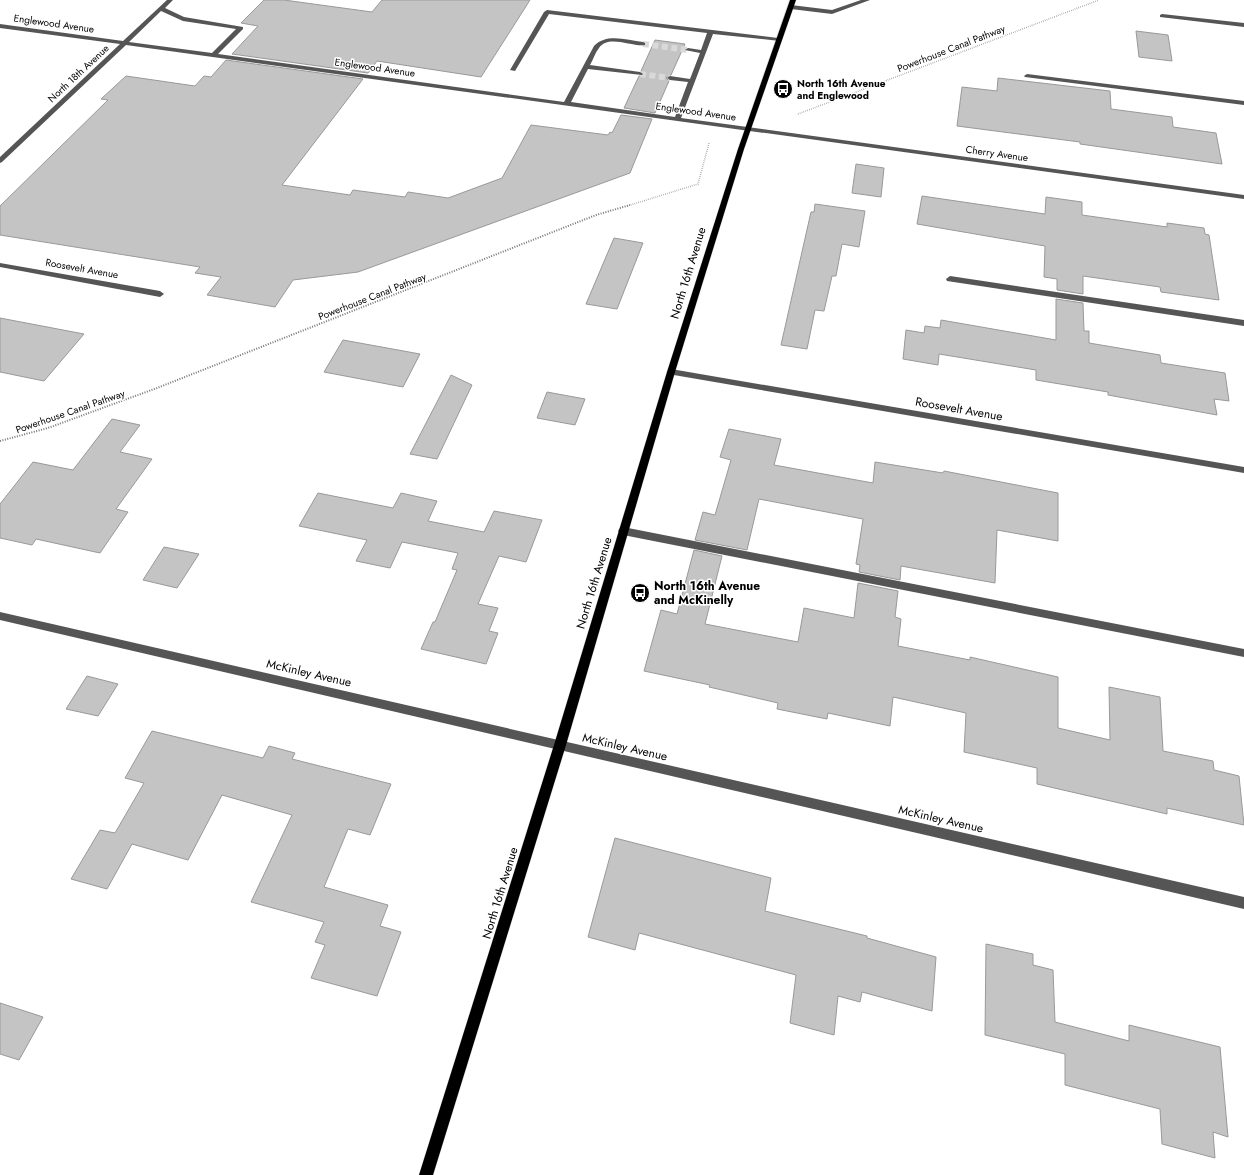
<svg xmlns="http://www.w3.org/2000/svg" width="1244" height="1175" font-family="Jost,sans-serif">
<style>
.building{fill:#c4c4c4;stroke:#999}
.lines{fill:none;stroke-linecap:round;stroke-linejoin:round}
.minor-tunnel{stroke:#d9d9d9;stroke-width:6;stroke-dasharray:6 3.5;stroke-linecap:butt}
.major-casing{stroke:#dbdbdb;stroke-width:1}
.path-far1{stroke:#777;stroke-width:1.5;stroke-dasharray:0.5 1.5;stroke-linecap:butt}
.path{stroke:#777;stroke-width:2;stroke-dasharray:1 1.5;stroke-linecap:butt}
.minor{fill:#555;fill-rule:evenodd}
.major{fill:#000;fill-rule:evenodd}
.labels{text-anchor:middle;stroke-width:3;stroke-linejoin:round;paint-order:stroke}
.far-street-label{font-size:10px;fill:#000;stroke:#fff}
.far-poi-label{font-size:10px;font-weight:bold;fill:#000;stroke:#fff;text-anchor:start}
.street-label{font-size:12px;fill:#000;stroke:#fff}
.poi-label{font-size:12px;font-weight:bold;fill:#000;stroke:#fff;text-anchor:start}
</style>
<rect width="100%" height="100%" fill="#fff"/>
<g class="building">
<path d="M 264,0 L 284,0 L 372,12 L 382,0 L 530,0 L 481,77 L 377,61 L 368,73 L 232,54 L 258,26 L 241,23 Z"/>
<path d="M 1136,31 L 1168,35 L 1172,61 L 1139,57 Z"/>
<path d="M 655,40 L 685,44 L 671,75 L 666,78 L 669,81 L 655,113 L 624,108 L 639,76 L 644,75 L 641,71 Z"/>
<path d="M 226,60 L 363,79 L 282,185 L 350,195 L 353,190 L 405,197 L 408,192 L 448,198 L 502,178 L 531,125 L 608,135 L 610,132 L 612,133 L 621,115 L 652,119 L 630,173 L 358,272 L 293,280 L 275,307 L 207,295 L 221,277 L 195,273 L 200,267 L 0,235 L 0,206 L 108,100 L 101,99 L 126,76 L 195,86 L 204,76 L 211,77 Z"/>
<path d="M 998,78 L 1110,91 L 1111,109 L 1172,117 L 1173,127 L 1216,133 L 1222,164 L 1080,144 L 1080,142 L 957,126 L 962,87 L 997,91 Z"/>
<path d="M 856,164 L 884,168 L 881,197 L 852,193 Z"/>
<path d="M 922,196 L 1045,214 L 1046,197 L 1082,202 L 1082,215 L 1167,227 L 1167,223 L 1204,228 L 1205,234 L 1209,235 L 1219,300 L 1161,292 L 1160,287 L 1083,276 L 1083,294 L 1057,290 L 1057,279 L 1044,277 L 1045,246 L 917,224 Z"/>
<path d="M 815,204 L 865,211 L 859,247 L 842,244 L 836,276 L 832,276 L 824,311 L 815,310 L 807,349 L 781,345 L 811,212 L 814,212 Z"/>
<path d="M 614,238 L 643,243 L 617,309 L 586,304 Z"/>
<path d="M 1056,299 L 1083,303 L 1084,331 L 1089,331 L 1089,343 L 1160,355 L 1161,363 L 1225,373 L 1229,401 L 1214,399 L 1217,415 L 1108,395 L 1108,392 L 1036,380 L 1036,370 L 939,354 L 938,365 L 903,359 L 906,330 L 924,333 L 925,326 L 940,328 L 941,320 L 1056,340 Z"/>
<path d="M 0,318 L 84,334 L 44,381 L 0,372 Z"/>
<path d="M 343,340 L 420,354 L 403,387 L 324,372 Z"/>
<path d="M 451,375 L 472,385 L 437,459 L 410,454 Z"/>
<path d="M 547,392 L 585,399 L 575,425 L 537,418 Z"/>
<path d="M 112,419 L 140,425 L 120,452 L 152,459 L 116,509 L 128,512 L 100,553 L 36,539 L 32,545 L 0,538 L 0,504 L 33,462 L 73,470 Z"/>
<path d="M 729,429 L 781,439 L 774,465 L 873,483 L 875,462 L 943,473 L 944,471 L 1058,493 L 1058,541 L 997,530 L 995,583 L 901,566 L 900,580 L 859,572 L 860,565 L 856,564 L 863,519 L 759,499 L 747,550 L 695,540 L 703,512 L 715,515 L 731,460 L 720,457 Z"/>
<path d="M 318,493 L 393,508 L 401,493 L 437,501 L 428,521 L 484,532 L 494,511 L 542,520 L 526,562 L 499,556 L 478,604 L 498,608 L 489,631 L 498,633 L 486,664 L 421,649 L 433,622 L 435,622 L 457,570 L 452,569 L 458,553 L 402,542 L 390,568 L 356,561 L 367,540 L 299,526 Z"/>
<path d="M 164,547 L 199,554 L 177,588 L 143,580 Z"/>
<path d="M 694,550 L 722,556 L 705,624 L 798,642 L 804,608 L 854,618 L 858,583 L 898,591 L 895,617 L 901,619 L 898,646 L 970,660 L 970,657 L 1058,677 L 1058,728 L 1110,740 L 1109,687 L 1160,697 L 1163,751 L 1213,761 L 1214,770 L 1239,776 L 1244,825 L 1167,808 L 1167,814 L 1037,784 L 1037,768 L 964,752 L 966,713 L 893,697 L 890,726 L 828,713 L 827,719 L 777,709 L 778,703 L 709,687 L 710,685 L 644,671 L 661,610 L 677,614 Z"/>
<path d="M 87,676 L 118,684 L 98,716 L 66,709 Z"/>
<path d="M 152,731 L 263,758 L 269,746 L 295,753 L 292,759 L 391,784 L 370,835 L 348,829 L 324,887 L 388,905 L 380,926 L 401,932 L 377,996 L 311,978 L 325,945 L 315,942 L 324,922 L 251,902 L 292,815 L 222,795 L 188,860 L 132,844 L 107,889 L 71,879 L 100,830 L 115,833 L 144,783 L 125,778 Z"/>
<path d="M 615,838 L 771,878 L 765,911 L 867,936 L 867,938 L 936,957 L 932,1011 L 862,992 L 860,1002 L 838,996 L 834,1035 L 790,1023 L 796,975 L 639,933 L 635,950 L 588,937 Z"/>
<path d="M 986,944 L 1033,954 L 1033,965 L 1053,970 L 1055,1022 L 1129,1041 L 1129,1025 L 1220,1047 L 1228,1137 L 1213,1132 L 1215,1158 L 1162,1144 L 1160,1109 L 1065,1085 L 1065,1054 L 985,1035 Z"/>
<path d="M 0,1003 L 43,1017 L 19,1060 L 0,1054 Z"/>
</g>
<g class="lines">
<g class="minor-tunnel">
<path d="M 643,44 L 688,50"/>
<path d="M 640,74 L 670,78"/>
</g>
<g class="major-casing">
<path id="major" d="M 790,0 L 796,0 L 744,149 L 675,372 L 566,745 L 433,1175 L 419,1175 L 554,745 L 667,372 L 738,149 Z"/>
</g>
<g class="path-far1">
<path d="M 798,114 L 1099,0"/>
<path d="M 627,206 L 698,184 L 709,143"/>
</g>
<path class="path" d="M 0,441 L 48,428 L 157,388 L 596,215 L 630,205"/>
<g class="minor">
<path d="M 167,0 L 173,0 L 165,8 L 184,17 L 243,27 L 243,29 L 218,54 L 564,102 L 594,46 C 606,33 627,40 643,42 L 645,43 L 645,45 C 632,47 608,34 599,48 C 595,53 593,60 590,65 L 640,72 L 643,74 L 642,75 L 588,69 L 571,102 L 675,117 L 688,82 L 670,80 L 667,78 L 670,76 L 690,79 L 700,53 L 685,50 L 688,48 L 701,50 L 707,33 L 549,14 L 515,71 L 510,70 L 544,12 L 547,10 L 778,38 L 780,39 L 780,41 L 713,34 L 681,118 L 1244,195 L 1244,199 L 126,45 L 2,162 L 0,163 L 0,157 L 120,44 L 0,28 L 0,24 L 123,41 ZM 161,11 L 183,21 L 236,29 L 212,53 L 129,42 Z"/>
<path d="M 861,0 L 870,0 L 832,14 L 791,9 L 788,7 L 791,5 L 832,10 Z"/>
<path d="M 1162,14 L 1244,23 L 1244,27 L 1160,17 L 1160,15 Z"/>
<path d="M 1027,74 L 1244,101 L 1244,105 L 1025,77 L 1024,76 Z"/>
<path d="M 0,263 L 160,291 L 164,294 L 160,297 L 0,267 Z"/>
<path d="M 950,276 L 1244,320 L 1244,326 L 947,281 L 946,279 Z"/>
<path d="M 671,369 L 1244,467 L 1244,473 L 668,374 L 667,372 Z"/>
<path d="M 623,527 L 1244,649 L 1244,657 L 623,535 L 620,534 L 618,531 L 620,528 Z"/>
<path d="M 0,612 L 1244,897 L 1244,909 L 0,620 Z"/>
</g>
<use href="#major" class="major"/>
</g>
<defs>
<g id="bus-disc" transform="scale(1)"><circle r="9.5" fill="#000" stroke="#fff"/><path d="M-5-6H5V4H4V6H2V4H-2V6H-4V4H-5ZM-3.5-4V0h7V-4ZM-3.5 1.2v1.5H-2V1.2ZM2 1.2v1.5H3.5V1.2Z" fill="#fff"/></g>
</defs>
<g fill-rule="evenodd">
<use href="#bus-disc" x="783" y="89"/>
<use href="#bus-disc" x="640" y="593"/>
</g>
<g class="labels">
<g class="far-street-label">
<text transform="translate(54 23) rotate(8)" y="4">Englewood Avenue</text>
<text transform="translate(951 48) rotate(-21)" y="4">Powerhouse Canal Pathway</text>
<text transform="translate(375 67) rotate(8)" y="4">Englewood Avenue</text>
<text transform="translate(78 73) rotate(-43)" y="4">North 18th Avenue</text>
<text transform="translate(696 111) rotate(8)" y="4">Englewood Avenue</text>
<text transform="translate(997 153) rotate(8)" y="4">Cherry Avenue</text>
<text transform="translate(82 268) rotate(10)" y="4">Roosevelt Avenue</text>
<text transform="translate(372 296) rotate(-21)" y="4">Powerhouse Canal Pathway</text>
<text transform="translate(70 411) rotate(-19)" y="4">Powerhouse Canal Pathway</text>
</g>
<g class="far-poi-label">
<text x="797" y="87">North 16th Avenue<tspan x="797" dy="12">and Englewood</tspan></text>
</g>
<g class="street-label">
<text transform="translate(688 273) rotate(-73)" y="4">North 16th Avenue</text>
<text transform="translate(959 409) rotate(10)" y="4">Roosevelt Avenue</text>
<text transform="translate(594 583) rotate(-73)" y="4">North 16th Avenue</text>
<text transform="translate(309 673) rotate(13)" y="4">McKinley Avenue</text>
<text transform="translate(625 747) rotate(13)" y="4">McKinley Avenue</text>
<text transform="translate(941 819) rotate(13)" y="4">McKinley Avenue</text>
<text transform="translate(500 893) rotate(-73)" y="4">North 16th Avenue</text>
</g>
<g class="poi-label">
<text x="654" y="590">North 16th Avenue<tspan x="654" dy="14">and McKinelly</tspan></text>
</g>
</g>
</svg>
